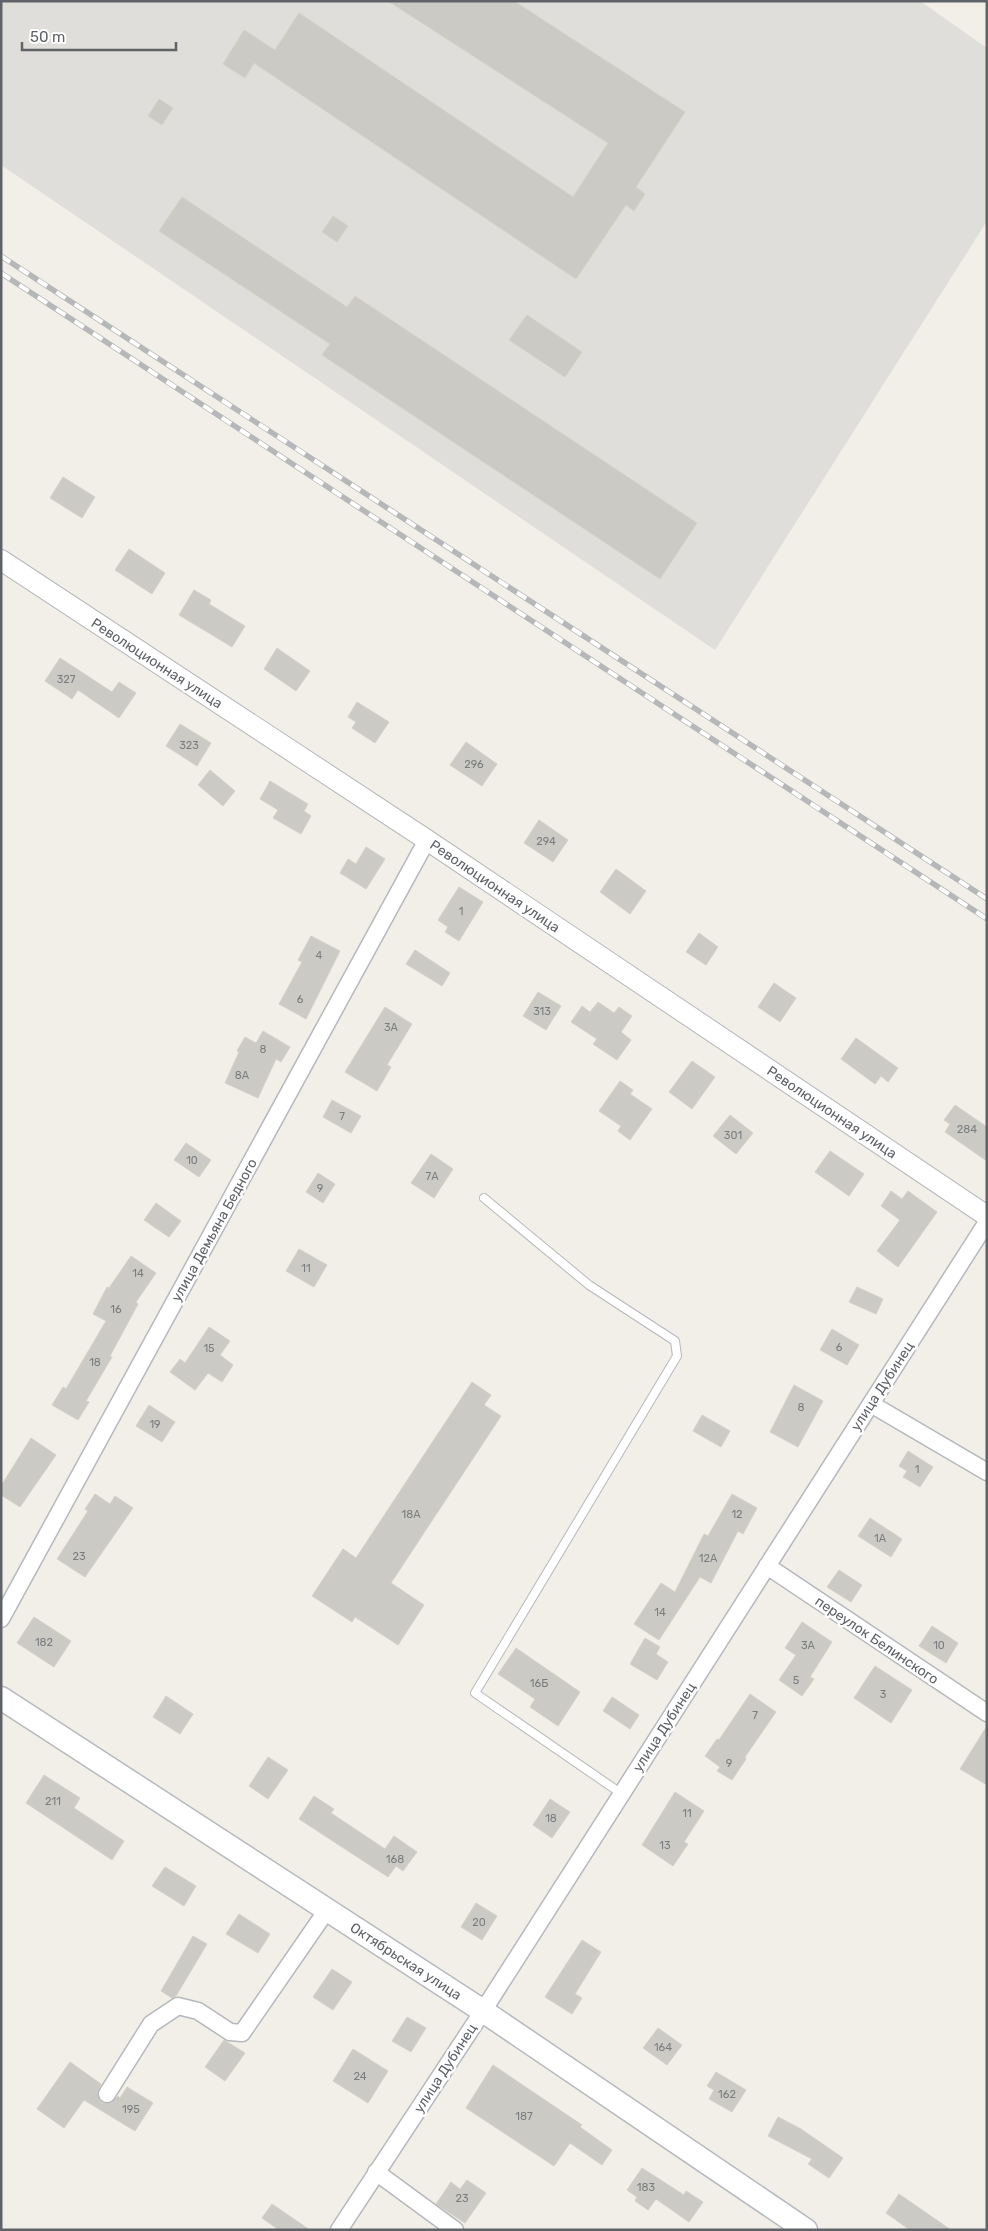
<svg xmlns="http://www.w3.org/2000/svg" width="988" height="2231" font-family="Rubik,sans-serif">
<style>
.industrial{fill:#e0deda}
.building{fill:#cccac5;stroke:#d6d1c6}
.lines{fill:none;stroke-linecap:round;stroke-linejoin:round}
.service-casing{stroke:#b5b8bc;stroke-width:10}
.minor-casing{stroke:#b5b8bc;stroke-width:19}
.tertiary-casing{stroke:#b5b8bc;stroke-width:22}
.secondary-casing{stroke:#b6babf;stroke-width:25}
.service{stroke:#fff;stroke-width:8}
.minor{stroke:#fff;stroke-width:16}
.tertiary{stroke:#fff;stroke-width:20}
.secondary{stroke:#fff;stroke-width:22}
.rail-casing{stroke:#b6b7b8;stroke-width:5.5}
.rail{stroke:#fff;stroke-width:4;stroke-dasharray:11;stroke-linecap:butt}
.labels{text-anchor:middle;stroke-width:5;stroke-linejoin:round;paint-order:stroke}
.number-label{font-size:11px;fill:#7a7d7f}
.street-label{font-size:14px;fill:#5f6368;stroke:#fff}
</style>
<rect width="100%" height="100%" fill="#f1efe8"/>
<path class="industrial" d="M 1,1 L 920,1 L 987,48 L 987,221 L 715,650 L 1,165 Z"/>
<g class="building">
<path d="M 388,1 L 514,1 L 685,112 L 636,187 L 645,194 L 634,211 L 626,205 L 576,279 L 254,63 L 245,78 L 223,64 L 244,30 L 275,50 L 299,13 L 573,197 L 608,143 Z"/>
<path d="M 159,99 L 173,108 L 162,125 L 148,116 Z"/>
<path d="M 182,197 L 347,307 L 355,296 L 697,523 L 660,579 L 322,355 L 330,344 L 159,231 Z"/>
<path d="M 333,216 L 348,226 L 337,242 L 322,232 Z"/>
<path d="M 527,315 L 582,352 L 565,377 L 509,340 Z"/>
<path d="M 63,477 L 95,497 L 82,518 L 50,498 Z"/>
<path d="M 129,549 L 165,573 L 152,594 L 115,570 Z"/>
<path d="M 194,590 L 211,600 L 209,604 L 245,626 L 232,647 L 179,615 Z"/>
<path d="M 277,648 L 310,671 L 296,691 L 264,669 Z"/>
<path d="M 60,658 L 112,692 L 119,682 L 136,693 L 119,718 L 78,690 L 72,699 L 45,681 Z"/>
<path d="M 357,702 L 389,722 L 375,743 L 352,728 L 356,722 L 348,717 Z"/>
<path d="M 180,724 L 211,743 L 197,766 L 166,746 Z"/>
<path d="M 466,742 L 497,764 L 482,786 L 450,765 Z"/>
<path d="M 210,770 L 235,791 L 223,806 L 198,785 Z"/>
<path d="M 270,781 L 308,804 L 304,811 L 311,816 L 301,834 L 273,818 L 278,810 L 260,799 Z"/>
<path d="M 539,820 L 568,840 L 553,862 L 524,843 Z"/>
<path d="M 366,847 L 385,859 L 366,889 L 340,873 L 348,859 L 356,864 Z"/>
<path d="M 616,869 L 646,891 L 630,914 L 600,892 Z"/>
<path d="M 459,887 L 483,902 L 459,941 L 445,932 L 448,927 L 438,920 Z"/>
<path d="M 699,933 L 718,947 L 706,965 L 686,952 Z"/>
<path d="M 311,936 L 340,951 L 306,1019 L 279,1004 L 302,962 L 298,960 Z"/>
<path d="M 415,950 L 450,973 L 442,986 L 406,964 Z"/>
<path d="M 774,983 L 796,998 L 780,1022 L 758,1007 Z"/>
<path d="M 538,992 L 561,1006 L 546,1030 L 523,1016 Z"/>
<path d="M 598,1002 L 614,1013 L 619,1007 L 632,1016 L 621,1032 L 631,1040 L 617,1060 L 593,1044 L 597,1039 L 571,1022 L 582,1006 L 590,1012 Z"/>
<path d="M 385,1007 L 412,1024 L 387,1065 L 391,1067 L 377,1091 L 345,1072 Z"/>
<path d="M 263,1031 L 290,1047 L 281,1062 L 276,1059 L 258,1098 L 225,1083 L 239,1052 L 237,1051 L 245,1037 L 256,1043 Z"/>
<path d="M 856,1038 L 898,1068 L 888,1082 L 881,1076 L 875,1084 L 841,1059 Z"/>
<path d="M 692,1061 L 715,1077 L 692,1109 L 669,1092 Z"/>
<path d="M 620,1081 L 633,1090 L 630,1094 L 652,1109 L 630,1140 L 618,1131 L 621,1126 L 599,1111 Z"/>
<path d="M 332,1100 L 361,1116 L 351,1133 L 323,1117 Z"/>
<path d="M 955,1105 L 987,1127 L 987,1161 L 945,1132 L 950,1124 L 944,1120 Z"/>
<path d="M 730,1115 L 753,1133 L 736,1154 L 713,1136 Z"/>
<path d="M 186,1143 L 211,1160 L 199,1177 L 174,1160 Z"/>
<path d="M 830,1151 L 864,1174 L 849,1196 L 815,1172 Z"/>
<path d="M 431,1154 L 453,1169 L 434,1198 L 411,1183 Z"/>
<path d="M 318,1173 L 335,1184 L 323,1203 L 306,1192 Z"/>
<path d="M 891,1191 L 902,1199 L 908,1191 L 937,1212 L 898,1267 L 877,1251 L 900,1220 L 881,1206 Z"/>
<path d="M 156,1203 L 181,1221 L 169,1237 L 144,1220 Z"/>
<path d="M 299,1249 L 327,1265 L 314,1287 L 286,1271 Z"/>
<path d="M 131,1256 L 156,1273 L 136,1302 L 138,1304 L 110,1356 L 112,1357 L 86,1401 L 89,1402 L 78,1420 L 52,1405 L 63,1387 L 66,1389 L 106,1321 L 93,1314 L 107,1287 L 109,1288 Z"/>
<path d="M 857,1287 L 883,1299 L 876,1314 L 849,1302 Z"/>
<path d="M 209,1327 L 230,1341 L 220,1355 L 233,1365 L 222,1382 L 208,1373 L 195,1390 L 170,1372 L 180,1359 L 185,1363 Z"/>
<path d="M 832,1329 L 859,1345 L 847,1365 L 820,1350 Z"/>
<path d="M 472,1382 L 491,1395 L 484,1405 L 501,1416 L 391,1583 L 424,1605 L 398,1645 L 355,1617 L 352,1622 L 312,1596 L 343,1549 L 356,1558 Z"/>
<path d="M 794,1385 L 823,1401 L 798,1447 L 770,1432 Z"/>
<path d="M 149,1405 L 175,1422 L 162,1442 L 136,1426 Z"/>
<path d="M 702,1415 L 730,1431 L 721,1447 L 693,1431 Z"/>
<path d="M 31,1438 L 56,1455 L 20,1507 L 1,1495 L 1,1486 Z"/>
<path d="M 908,1451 L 933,1467 L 920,1487 L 903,1477 L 907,1471 L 899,1466 Z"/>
<path d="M 95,1494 L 110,1504 L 115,1496 L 133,1508 L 85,1577 L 57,1559 L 88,1511 L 85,1509 Z"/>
<path d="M 732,1494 L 757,1508 L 743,1534 L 738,1531 L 711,1583 L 700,1577 L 659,1640 L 634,1624 L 661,1583 L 675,1592 L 704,1534 L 708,1536 Z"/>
<path d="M 870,1518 L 902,1539 L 891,1557 L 858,1536 Z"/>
<path d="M 839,1570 L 862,1585 L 851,1602 L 827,1587 Z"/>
<path d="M 34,1617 L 71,1641 L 54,1667 L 17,1643 Z"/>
<path d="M 802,1622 L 832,1642 L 810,1677 L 814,1679 L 802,1696 L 779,1680 L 796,1655 L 785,1648 Z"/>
<path d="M 932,1626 L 958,1643 L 946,1663 L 919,1646 Z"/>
<path d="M 645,1638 L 660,1647 L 656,1654 L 668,1662 L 657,1680 L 630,1664 Z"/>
<path d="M 516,1648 L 580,1692 L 558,1726 L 530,1707 L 535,1699 L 498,1674 Z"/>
<path d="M 875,1666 L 912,1690 L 891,1723 L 854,1698 Z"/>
<path d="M 750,1694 L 776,1712 L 745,1757 L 746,1759 L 732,1780 L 717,1771 L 720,1767 L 705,1756 L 717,1739 L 719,1740 Z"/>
<path d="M 166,1696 L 193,1714 L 180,1734 L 153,1717 Z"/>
<path d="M 612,1697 L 639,1715 L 630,1729 L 603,1711 Z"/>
<path d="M 987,1726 L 987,1785 L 960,1769 Z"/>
<path d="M 268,1757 L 288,1770 L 268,1799 L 249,1786 Z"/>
<path d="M 44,1775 L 80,1798 L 74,1808 L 124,1841 L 112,1860 L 26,1803 Z"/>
<path d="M 675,1792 L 704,1811 L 684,1842 L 688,1844 L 673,1866 L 642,1845 Z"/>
<path d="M 314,1796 L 334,1809 L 331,1813 L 385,1849 L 394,1836 L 417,1852 L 403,1871 L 396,1866 L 388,1877 L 299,1819 Z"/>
<path d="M 550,1799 L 570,1812 L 552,1838 L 533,1825 Z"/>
<path d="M 165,1867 L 196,1886 L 184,1906 L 152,1886 Z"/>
<path d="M 476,1903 L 497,1916 L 482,1940 L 461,1927 Z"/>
<path d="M 239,1914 L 270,1934 L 258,1953 L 226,1934 Z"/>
<path d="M 193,1936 L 207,1944 L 176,1996 L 172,1998 L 161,1991 Z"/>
<path d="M 582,1940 L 601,1952 L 575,1994 L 582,1998 L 572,2014 L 545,1997 Z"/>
<path d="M 332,1969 L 352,1982 L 333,2010 L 313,1997 Z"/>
<path d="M 407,2017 L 426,2028 L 411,2052 L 392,2041 Z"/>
<path d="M 658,2028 L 682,2045 L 667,2065 L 643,2048 Z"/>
<path d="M 224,2040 L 245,2053 L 225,2081 L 205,2067 Z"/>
<path d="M 353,2049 L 388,2071 L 368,2103 L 333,2081 Z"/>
<path d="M 70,2062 L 101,2084 L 97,2094 L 102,2103 L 111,2103 L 118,2096 L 120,2098 L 127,2087 L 153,2103 L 135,2131 L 84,2100 L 64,2128 L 37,2109 Z"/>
<path d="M 493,2065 L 582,2125 L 580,2127 L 612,2150 L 602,2165 L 570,2143 L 554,2166 L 466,2108 Z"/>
<path d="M 716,2072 L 746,2090 L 732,2112 L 709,2099 L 714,2090 L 707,2086 Z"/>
<path d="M 778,2117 L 801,2129 L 843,2158 L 829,2178 L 808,2164 L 812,2159 L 768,2136 Z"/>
<path d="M 642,2168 L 684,2195 L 686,2191 L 703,2202 L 689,2222 L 656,2199 L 648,2210 L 635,2201 L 637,2197 L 627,2190 Z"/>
<path d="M 467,2180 L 486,2193 L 465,2223 L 436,2204 L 451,2182 L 460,2189 Z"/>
<path d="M 899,2194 L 951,2230 L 910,2230 L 886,2213 Z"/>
<path d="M 272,2204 L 310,2230 L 279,2230 L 262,2218 Z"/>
</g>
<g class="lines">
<g class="service-casing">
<path id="service" d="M 484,1198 L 589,1285 L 675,1341 L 677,1356 L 475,1693 L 622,1794"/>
</g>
<g class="minor-casing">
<g id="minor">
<path d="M 871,1404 L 987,1472"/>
<path d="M 767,1566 L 987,1713"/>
<path d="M 1,1619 L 427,840"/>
<path d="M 107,2094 L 151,2024 L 178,2006 L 198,2011 L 230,2032 L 242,2033 L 327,1910"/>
<path d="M 376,2172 L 455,2230"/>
<path d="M 339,2230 L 483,2011 L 987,1222"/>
</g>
</g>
<g class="tertiary-casing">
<path id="tertiary" d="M 1,560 L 427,840 L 987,1216"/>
</g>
<g class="secondary-casing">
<path id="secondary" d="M 1,1698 L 483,2011 L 806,2230"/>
</g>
<use href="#service" class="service"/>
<use href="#minor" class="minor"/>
<use href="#tertiary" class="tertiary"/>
<use href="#secondary" class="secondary"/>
<g class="rail-casing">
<g id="rail">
<path d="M 1,256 L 987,899"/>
<path d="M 1,273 L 987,919"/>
</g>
</g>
<use href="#rail" class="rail"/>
</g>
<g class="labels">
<g class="number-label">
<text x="66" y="683">327</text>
<text x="189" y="749">323</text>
<text x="474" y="768">296</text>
<text x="546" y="845">294</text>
<text x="461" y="915">1</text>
<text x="319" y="959">4</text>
<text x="300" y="1003">6</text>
<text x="542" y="1015">313</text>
<text x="391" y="1031">3А</text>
<text x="263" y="1053">8</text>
<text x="242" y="1079">8А</text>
<text x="342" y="1120">7</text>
<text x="967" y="1133">284</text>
<text x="733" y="1139">301</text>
<text x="192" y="1164">10</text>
<text x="432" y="1180">7А</text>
<text x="320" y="1192">9</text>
<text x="306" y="1272">11</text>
<text x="138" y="1277">14</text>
<text x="116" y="1313">16</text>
<text x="839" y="1351">6</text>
<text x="209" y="1352">15</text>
<text x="95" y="1366">18</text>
<text x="801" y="1411">8</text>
<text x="155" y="1428">19</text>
<text x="917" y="1473">1</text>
<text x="411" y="1518">18А</text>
<text x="737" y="1518">12</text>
<text x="880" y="1542">1А</text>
<text x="79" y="1560">23</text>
<text x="708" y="1562">12А</text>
<text x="660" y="1616">14</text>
<text x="44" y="1646">182</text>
<text x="808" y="1649">3А</text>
<text x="939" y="1649">10</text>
<text x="796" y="1684">5</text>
<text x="539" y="1687">16Б</text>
<text x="883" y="1698">3</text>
<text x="755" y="1719">7</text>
<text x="729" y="1767">9</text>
<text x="53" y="1805">211</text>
<text x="687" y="1817">11</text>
<text x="551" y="1822">18</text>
<text x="665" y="1849">13</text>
<text x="395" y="1863">168</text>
<text x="479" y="1926">20</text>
<text x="663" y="2051">164</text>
<text x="360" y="2080">24</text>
<text x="727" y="2098">162</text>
<text x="131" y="2113">195</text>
<text x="524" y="2120">187</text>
<text x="646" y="2191">183</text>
<text x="462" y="2202">23</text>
</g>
<g class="street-label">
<text transform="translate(157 663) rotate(33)" y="5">Революционная улица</text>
<text transform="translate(495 886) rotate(34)" y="5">Революционная улица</text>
<text transform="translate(832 1112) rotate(34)" y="5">Революционная улица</text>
<text transform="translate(214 1230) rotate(-61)" y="5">улица Демьяна Бедного</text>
<text transform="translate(882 1386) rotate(-57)" y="5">улица Дубинец</text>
<text transform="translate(877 1640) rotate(34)" y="5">переулок Белинского</text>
<text transform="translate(664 1727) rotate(-57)" y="5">улица Дубинец</text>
<text transform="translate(406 1961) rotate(33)" y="5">Октябрьская улица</text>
<text transform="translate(445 2068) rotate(-57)" y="5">улица Дубинец</text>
</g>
</g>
<rect width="988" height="2231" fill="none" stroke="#5f6368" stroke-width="5"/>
<path d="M22 42v8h154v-8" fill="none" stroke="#5f6368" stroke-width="2.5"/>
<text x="30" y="42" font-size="15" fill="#5f6368" stroke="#ffffff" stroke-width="4" paint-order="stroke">50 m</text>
</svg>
